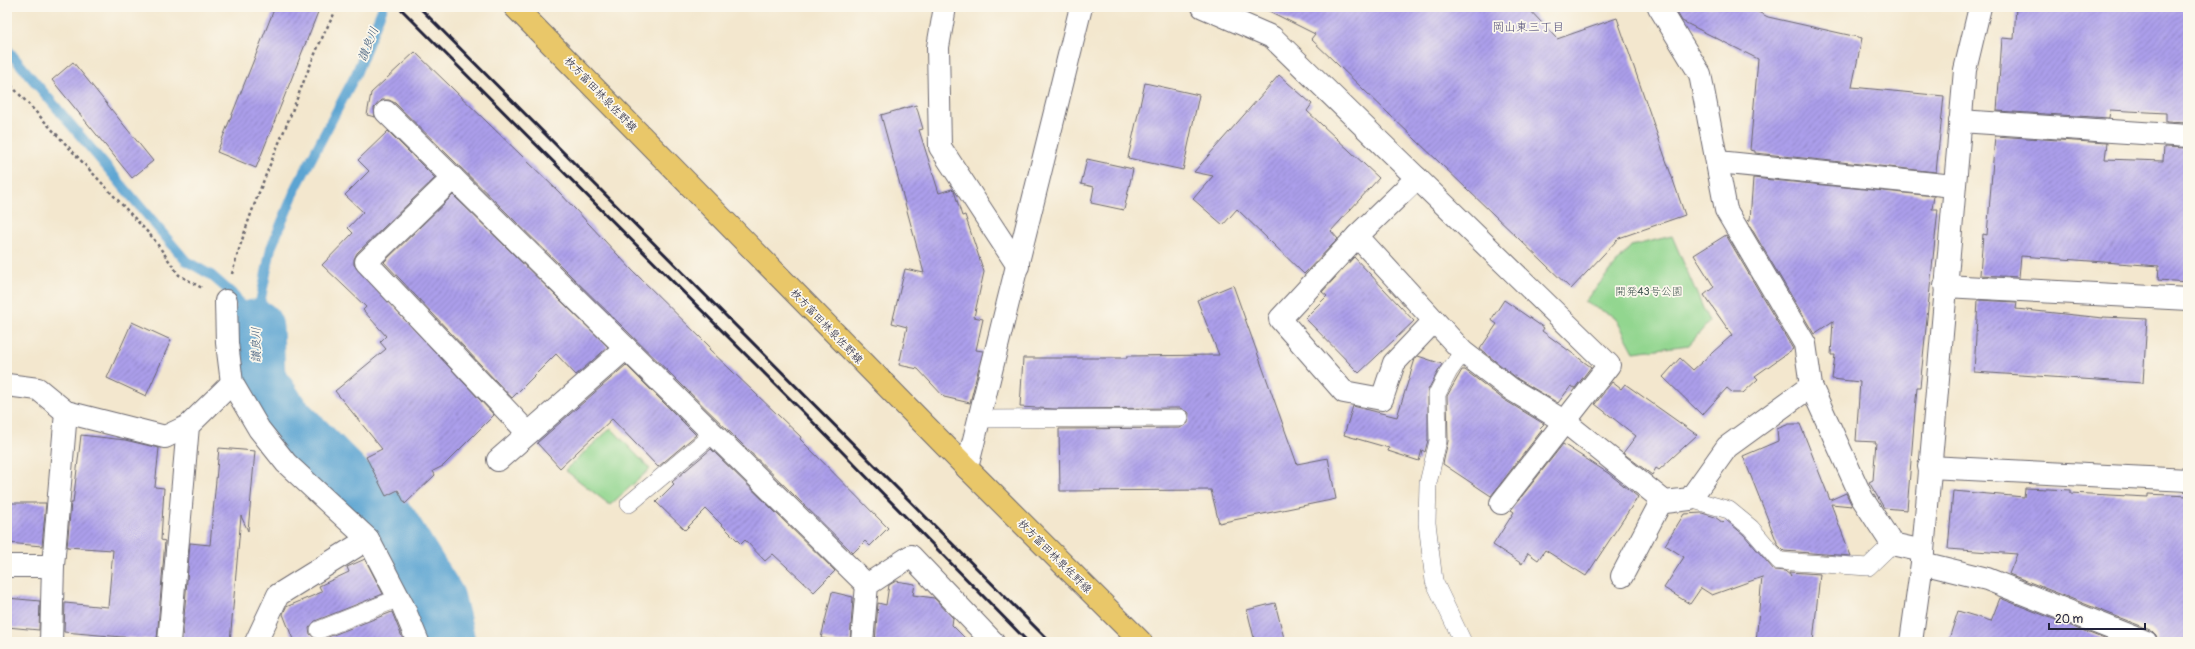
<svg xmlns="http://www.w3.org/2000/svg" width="2195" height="649" font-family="Pangolin,'Klee One',sans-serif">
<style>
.park{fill:#92d68f;stroke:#5a7c65}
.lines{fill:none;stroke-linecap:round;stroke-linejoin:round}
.stream{stroke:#5ba4d2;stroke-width:10}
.river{stroke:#5ba4d2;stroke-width:57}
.building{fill:url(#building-hatch)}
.lane-casing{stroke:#6b676e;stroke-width:18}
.street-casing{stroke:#6b676e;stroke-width:24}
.primary-casing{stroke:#6b676e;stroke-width:24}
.path{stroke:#6b676e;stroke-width:2.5;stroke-dasharray:3 3;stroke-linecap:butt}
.lane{stroke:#fff;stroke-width:17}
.street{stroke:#fff;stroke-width:22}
.primary{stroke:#e9c769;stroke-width:22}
.rail{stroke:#22223b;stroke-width:3}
.labels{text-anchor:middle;stroke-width:3.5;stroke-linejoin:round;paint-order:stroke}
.street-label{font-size:11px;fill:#22223b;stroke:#fbf7ec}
.park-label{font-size:11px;fill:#445854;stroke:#fbf7ec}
.neighbourhood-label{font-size:12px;fill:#524e79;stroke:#fbf7ec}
.water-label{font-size:12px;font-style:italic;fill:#395677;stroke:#fbf7ec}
</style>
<defs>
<pattern id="building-hatch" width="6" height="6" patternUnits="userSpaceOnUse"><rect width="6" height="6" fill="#ac9feb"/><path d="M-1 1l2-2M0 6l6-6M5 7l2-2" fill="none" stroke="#8c81c0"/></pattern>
</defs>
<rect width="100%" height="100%" fill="#fbf7ec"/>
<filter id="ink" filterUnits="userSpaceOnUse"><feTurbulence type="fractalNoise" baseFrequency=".025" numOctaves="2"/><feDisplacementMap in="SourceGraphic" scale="8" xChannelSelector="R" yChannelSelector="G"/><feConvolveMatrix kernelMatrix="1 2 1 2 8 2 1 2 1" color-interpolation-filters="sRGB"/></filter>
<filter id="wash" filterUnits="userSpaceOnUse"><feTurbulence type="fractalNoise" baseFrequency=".012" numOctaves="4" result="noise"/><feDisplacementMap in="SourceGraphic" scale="16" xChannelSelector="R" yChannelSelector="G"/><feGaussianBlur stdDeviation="0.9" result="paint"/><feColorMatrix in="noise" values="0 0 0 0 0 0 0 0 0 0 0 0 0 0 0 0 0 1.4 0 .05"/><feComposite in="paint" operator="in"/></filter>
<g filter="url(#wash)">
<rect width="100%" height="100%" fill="#f3e7ce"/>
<g class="park">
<path d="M 1672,236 L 1709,322 L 1689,345 L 1634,352 L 1615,317 L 1584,302 L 1631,246 Z"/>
<path d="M 611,428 L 650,469 L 610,505 L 565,470 Z"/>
</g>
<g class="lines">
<g class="stream">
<path d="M 7,49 L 186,261 L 211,275 L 235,296 L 255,328"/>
<path d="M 255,328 L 271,248 L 296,188 L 356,74 L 383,7"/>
</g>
<path class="river" d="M 255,328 L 257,379 L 283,418 L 391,526 L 437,600 L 447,642"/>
</g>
<g id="blocks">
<g class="building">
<path d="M 275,7 L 320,7 L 256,168 L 217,152 Z"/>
<path d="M 1261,7 L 1527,7 L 1557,39 L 1617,18 L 1685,215 L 1619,238 L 1571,289 L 1311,39 L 1315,34 Z"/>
<path d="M 1674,7 L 1748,7 L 1768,17 L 1862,38 L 1852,87 L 1944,96 L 1936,172 L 1755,153 L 1755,151 L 1750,150 L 1758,59 L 1682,21 Z"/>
<path d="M 2016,7 L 2188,7 L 2188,123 L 2166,122 L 2166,113 L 2110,110 L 2109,118 L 1997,111 L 2002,38 L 2014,39 Z"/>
<path d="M 415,52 L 560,193 L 632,270 L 710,347 L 709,349 L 801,437 L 800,439 L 888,528 L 870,546 L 865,541 L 853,553 L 395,103 L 389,100 L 382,100 L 374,108 L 375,117 L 367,115 L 371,93 Z"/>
<path d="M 73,62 L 153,161 L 132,178 L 52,80 Z"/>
<path d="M 1279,75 L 1312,104 L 1307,111 L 1379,178 L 1331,231 L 1338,239 L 1304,274 L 1237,209 L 1223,225 L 1193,199 L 1213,176 L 1194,172 Z"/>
<path d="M 1145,83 L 1199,95 L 1183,170 L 1128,158 Z"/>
<path d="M 916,105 L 923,129 L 919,130 L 939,193 L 952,189 L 954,191 L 962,216 L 965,215 L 984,272 L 974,317 L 983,319 L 976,350 L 983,351 L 970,403 L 944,397 L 918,369 L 899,365 L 907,327 L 892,323 L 905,269 L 924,273 L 881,115 Z"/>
<path d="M 388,131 L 435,178 L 357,253 L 354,259 L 354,265 L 494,415 L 443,466 L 433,471 L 435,475 L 405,504 L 398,490 L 386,496 L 366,457 L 382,449 L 335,391 L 386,349 L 380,342 L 386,336 L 363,310 L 366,307 L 322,265 L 353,233 L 348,228 L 363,212 L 345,195 L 369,171 L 358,160 Z"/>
<path d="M 1995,136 L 2107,143 L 2105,159 L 2163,161 L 2164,147 L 2188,148 L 2188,282 L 2158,280 L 2159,266 L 2021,256 L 2019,277 L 1980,275 L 1983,234 L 1987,235 Z"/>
<path d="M 1087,159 L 1133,169 L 1124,210 L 1091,203 L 1094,187 L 1081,184 Z"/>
<path d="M 1753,178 L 1934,196 L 1932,209 L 1938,209 L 1920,387 L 1917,387 L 1907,510 L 1884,508 L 1869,482 L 1873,480 L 1876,442 L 1856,441 L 1860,382 L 1832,379 L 1835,355 L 1831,355 L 1833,321 L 1814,334 L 1747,221 L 1750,220 Z"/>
<path d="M 453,195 L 608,347 L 576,375 L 556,354 L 512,398 L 384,262 Z"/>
<path d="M 1726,235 L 1793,349 L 1755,376 L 1758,379 L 1743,393 L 1733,393 L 1727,388 L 1702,415 L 1663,377 L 1680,358 L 1693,370 L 1732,335 L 1704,295 L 1714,287 L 1694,255 Z"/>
<path d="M 1354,257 L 1414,321 L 1359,373 L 1305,318 L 1327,296 L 1322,292 Z"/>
<path d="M 1233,285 L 1297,464 L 1328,458 L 1336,499 L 1219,523 L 1211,490 L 1060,491 L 1059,429 L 1180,428 L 1188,423 L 1189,413 L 1180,408 L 1055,409 L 1020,407 L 1023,358 L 1127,358 L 1127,356 L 1219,355 L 1197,300 Z"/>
<path d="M 1504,300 L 1544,328 L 1542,331 L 1591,367 L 1575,388 L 1571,386 L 1558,403 L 1518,379 L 1480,349 L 1497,324 L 1491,320 Z"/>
<path d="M 1978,300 L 2017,302 L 2016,309 L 2103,318 L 2103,317 L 2147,319 L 2143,383 L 1974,372 Z"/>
<path d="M 132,322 L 171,340 L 146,396 L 107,378 Z"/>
<path d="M 1418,356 L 1442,364 L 1428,390 L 1428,440 L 1425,452 L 1422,450 L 1419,461 L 1388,451 L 1389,448 L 1344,435 L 1353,406 L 1397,417 L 1415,359 Z"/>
<path d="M 626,365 L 696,435 L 658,467 L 612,419 L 560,468 L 537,443 Z"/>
<path d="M 1462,370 L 1465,370 L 1503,399 L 1544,424 L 1540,428 L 1542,430 L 1491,496 L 1443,464 L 1448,441 L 1447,396 Z"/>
<path d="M 1612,382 L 1621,389 L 1625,384 L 1697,435 L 1659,470 L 1656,468 L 1652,475 L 1623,453 L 1636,436 L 1595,404 Z"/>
<path d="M 1789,424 L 1800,424 L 1830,500 L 1846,493 L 1852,506 L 1831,504 L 1851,556 L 1784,551 L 1778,545 L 1743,456 L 1778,441 L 1777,429 Z"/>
<path d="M 81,435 L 125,440 L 159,448 L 155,487 L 164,488 L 161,540 L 165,541 L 157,640 L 64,632 L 65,603 L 108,607 L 113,550 L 67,547 L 71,503 L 73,503 Z"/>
<path d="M 1563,444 L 1608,473 L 1638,497 L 1586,576 L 1545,550 L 1538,560 L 1528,553 L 1522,564 L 1493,545 L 1514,512 L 1511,510 Z"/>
<path d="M 219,448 L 255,451 L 248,531 L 241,516 L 230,642 L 182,642 L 190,543 L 210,545 Z"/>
<path d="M 711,449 L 835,571 L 814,592 L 773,554 L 765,561 L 745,540 L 741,544 L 706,509 L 685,530 L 656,502 L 674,484 L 672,482 Z"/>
<path d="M 2025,488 L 2071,490 L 2071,493 L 2148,497 L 2148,494 L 2188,496 L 2188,642 L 2158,642 L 2156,635 L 2151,630 L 2009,574 L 2017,554 L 1948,549 L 1953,491 L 2024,497 Z"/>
<path d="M 7,503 L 46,503 L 42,546 L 7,543 Z"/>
<path d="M 1702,513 L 1715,517 L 1723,523 L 1726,520 L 1744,535 L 1774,570 L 1785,571 L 1791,576 L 1789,572 L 1820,574 L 1813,642 L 1756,642 L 1762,577 L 1712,595 L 1701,588 L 1690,604 L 1664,588 L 1684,557 L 1665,545 L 1684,514 Z"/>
<path d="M 365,559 L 383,594 L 315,621 L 309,628 L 310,634 L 317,640 L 323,639 L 392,612 L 404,642 L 294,642 L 283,614 L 286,607 L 322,592 L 319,586 L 349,572 L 347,567 Z"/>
<path d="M 896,581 L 915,584 L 913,595 L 934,598 L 953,618 L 952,625 L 969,642 L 875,642 L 878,603 L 886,605 L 889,585 Z"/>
<path d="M 832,592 L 853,597 L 850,642 L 837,642 L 821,638 Z"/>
<path d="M 7,598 L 40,601 L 39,630 L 7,627 Z"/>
<path d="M 2000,598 L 2112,642 L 1948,642 L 1958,611 L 1991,621 Z"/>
<path d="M 1275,603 L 1285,642 L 1255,642 L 1247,610 Z"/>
</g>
</g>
</g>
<g filter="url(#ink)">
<use href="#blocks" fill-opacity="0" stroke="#6b676e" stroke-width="1"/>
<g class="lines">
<g class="lane-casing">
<g id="lane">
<path d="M 1463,352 L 1449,371 L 1437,394 L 1438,441 L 1428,483 L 1427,523 L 1434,581 L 1463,642"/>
<path d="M 979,419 L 1180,418"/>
<path d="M 1690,499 L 1729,510 L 1751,528 L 1779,561 L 1868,567 L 1892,544"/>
<path d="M 629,504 L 713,434"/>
<path d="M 319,630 L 399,598"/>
</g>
</g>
<g class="street-casing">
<g id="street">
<path d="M 945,7 L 938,47 L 940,147 L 1018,266"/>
<path d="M 1203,7 L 1272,37 L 1609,365 L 1501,503"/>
<path d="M 1659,7 L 1700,74 L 1726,210 L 1805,344 L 1811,386 L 1862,498 L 1892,544 L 1923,551"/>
<path d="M 386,112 L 867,585"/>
<path d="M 1960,121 L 2188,136"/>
<path d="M 1718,162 L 1954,186"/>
<path d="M 453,178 L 366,262 L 528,433"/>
<path d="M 1417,178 L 1357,236 L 1280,319 L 1344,392 L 1382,399 L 1394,363 L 1434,321"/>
<path d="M 1357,236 L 1463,352 L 1511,389 L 1565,422 L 1665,502 L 1690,499 L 1727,447 L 1811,386"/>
<path d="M 1945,286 L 2188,299"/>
<path d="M 226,301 L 227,343 L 232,383 L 259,429 L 286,463 L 368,539 L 403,606 L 418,642"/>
<path d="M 7,385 L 38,389 L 66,412 L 165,437 L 188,426"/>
<path d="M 498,460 L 626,348"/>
<path d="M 1929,467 L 2188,480"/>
<path d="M 967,468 L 1081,7"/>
<path d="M 1922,563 L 1987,579 L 2146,642"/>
<path d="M 7,566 L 53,566"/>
<path d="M 1622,576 L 1662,500"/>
<path d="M 51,642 L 53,566 L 66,412"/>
<path d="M 169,642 L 188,426 L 232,383"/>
<path d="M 256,642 L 278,595 L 368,539"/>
<path d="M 862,642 L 867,585 L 911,556 L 993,642"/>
<path d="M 1911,642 L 1922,563 L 1965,70 L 1980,7"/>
</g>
</g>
<g class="primary-casing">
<path id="primary" d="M 515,7 L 967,468 L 1141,642"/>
</g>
<g class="path">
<path d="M 7,81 L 153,238 L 179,275 L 202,288"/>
<path d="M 232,274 C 246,221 268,169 289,119 C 304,81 318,42 338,7"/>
</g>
<use href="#lane" class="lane"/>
<use href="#street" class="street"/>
<use href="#primary" class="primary"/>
<g class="rail">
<path d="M 399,7 L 805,414 L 1028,642"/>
<path d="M 419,7 L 1050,642"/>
</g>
</g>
</g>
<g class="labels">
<g class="street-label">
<text transform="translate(601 94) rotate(46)" y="4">枚方富田林泉佐野線</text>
<text transform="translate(827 326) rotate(46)" y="4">枚方富田林泉佐野線</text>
<text transform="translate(1055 556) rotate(45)" y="4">枚方富田林泉佐野線</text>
</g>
<g class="park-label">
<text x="1649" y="295">開発43号公園</text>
</g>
<g class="neighbourhood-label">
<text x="1528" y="31">岡山東三丁目</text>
</g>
<g class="water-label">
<text transform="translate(368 44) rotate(-68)" y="4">讃良川</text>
<text transform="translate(256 345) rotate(-90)" y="4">讃良川</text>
</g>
</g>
<rect width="2195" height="649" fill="none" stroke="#fbf7ec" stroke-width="24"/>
<path d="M2049 623v6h96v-6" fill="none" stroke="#22223b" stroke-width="2"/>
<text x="2055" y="623" font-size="12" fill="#22223b" stroke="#fbf7ec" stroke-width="3" paint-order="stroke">20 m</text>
</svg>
